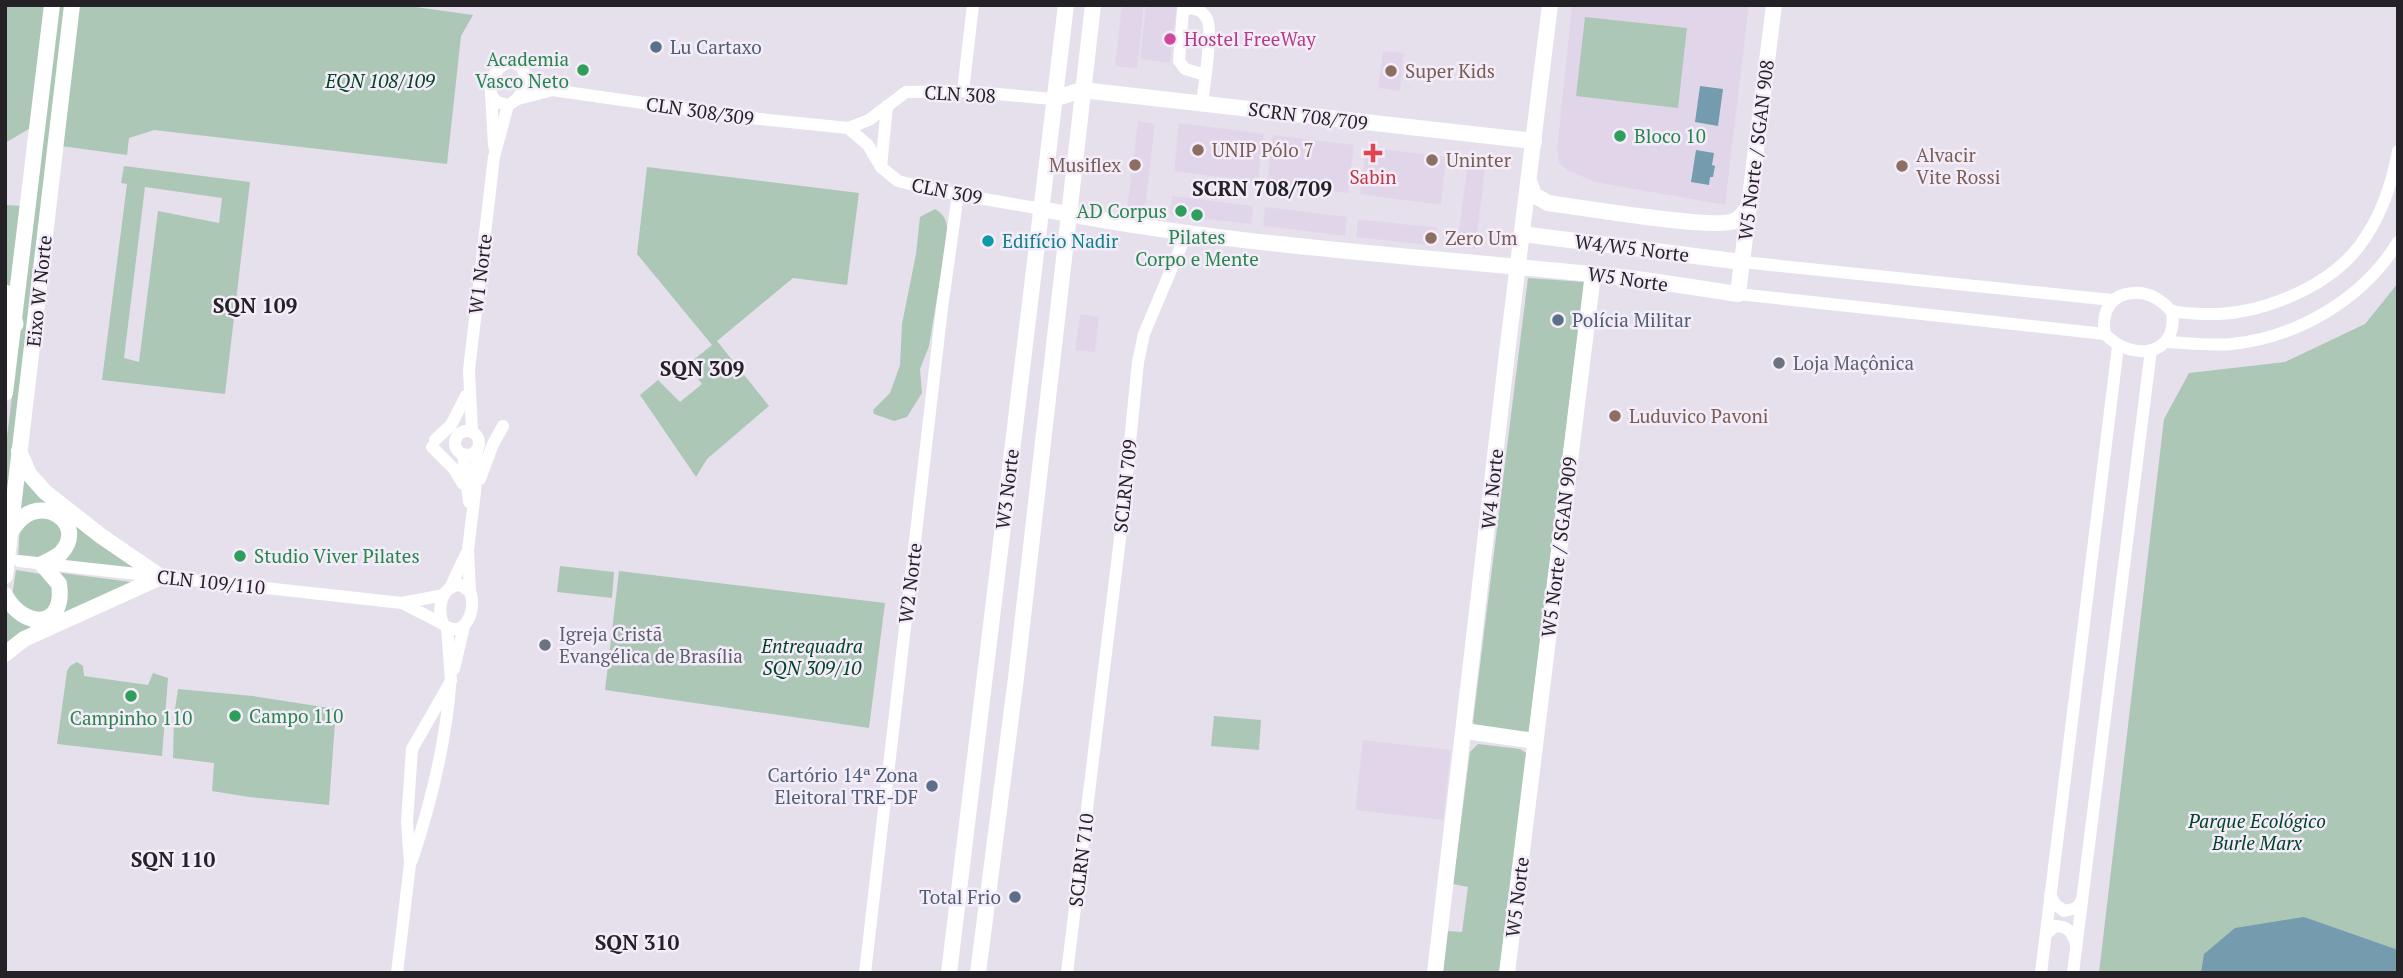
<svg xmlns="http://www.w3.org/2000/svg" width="2403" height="978" font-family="'PT Serif',serif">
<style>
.built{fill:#e1d6e9}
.green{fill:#acc7b5;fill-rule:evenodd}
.water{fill:#749cae}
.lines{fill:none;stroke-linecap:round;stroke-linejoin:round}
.minor{stroke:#fff;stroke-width:12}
.major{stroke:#fff;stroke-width:16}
.highway{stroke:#fff;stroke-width:19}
.hotel-dot{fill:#d1479c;stroke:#f4edf9;stroke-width:2.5}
.service-dot{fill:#5c6f8a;stroke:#f4edf9;stroke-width:2.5}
.leisure-dot{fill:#2e9e5b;stroke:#f4edf9;stroke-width:2.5}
.education-dot{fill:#8d6e63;stroke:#f4edf9;stroke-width:2.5}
.health-dot{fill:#e0444e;stroke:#f4edf9;stroke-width:2.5}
.culture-dot{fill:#0f9aa8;stroke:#f4edf9;stroke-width:2.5}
.worship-dot{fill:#6b7280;stroke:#f4edf9;stroke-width:2.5}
.labels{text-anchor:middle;stroke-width:5;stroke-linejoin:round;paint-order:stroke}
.hotel-label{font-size:19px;fill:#b23c85;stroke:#f4edf9;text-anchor:start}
.service-label{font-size:19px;fill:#4e5e75;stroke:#f4edf9;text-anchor:start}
.leisure-label{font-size:19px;fill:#27864d;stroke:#f4edf9;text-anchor:start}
.education-label{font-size:19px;fill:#785e54;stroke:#f4edf9;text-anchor:start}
.park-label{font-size:19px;font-style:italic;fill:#024426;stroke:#f4edf9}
.street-label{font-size:19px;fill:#252227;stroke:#f4edf9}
.health-label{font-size:19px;fill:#be3a42;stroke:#f4edf9}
.culture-label{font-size:19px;fill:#0d838f;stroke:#f4edf9;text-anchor:start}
.worship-label{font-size:19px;fill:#5b616d;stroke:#f4edf9;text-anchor:start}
.neighbourhood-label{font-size:21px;font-weight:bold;fill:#252227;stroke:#f4edf9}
</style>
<rect width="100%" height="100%" fill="#e6e0ec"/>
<g class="built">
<path d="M 1122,5 L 1144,5 L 1137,69 L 1115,66 Z"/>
<path d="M 1146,5 L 1177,5 L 1170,63 L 1140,59 Z"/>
<path d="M 1572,5 L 1749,5 L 1725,205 L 1595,182 L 1569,171 L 1559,163 L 1557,150 Z"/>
<path d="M 1383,51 L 1404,53 L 1400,91 L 1378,88 Z"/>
<path d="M 1138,121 L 1155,124 L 1145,209 L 1127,207 Z"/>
<path d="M 1179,123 L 1264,134 L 1258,182 L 1174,171 Z"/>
<path d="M 1273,135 L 1354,145 L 1348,193 L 1267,183 Z"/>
<path d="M 1366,147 L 1446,157 L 1441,205 L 1360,194 Z"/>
<path d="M 1468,160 L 1486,162 L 1475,249 L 1457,247 Z"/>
<path d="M 1172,196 L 1253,206 L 1251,224 L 1170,215 Z"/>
<path d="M 1265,207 L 1347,217 L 1345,236 L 1263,226 Z"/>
<path d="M 1358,219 L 1437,228 L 1435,246 L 1356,237 Z"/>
<path d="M 1080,314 L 1099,317 L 1095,352 L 1075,350 Z"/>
<path d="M 1363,740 L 1451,750 L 1443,820 L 1355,810 Z"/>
</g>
<g class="green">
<path d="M 5,5 L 48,5 L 34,126 L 5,143 Z"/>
<path d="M 59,5 L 66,5 L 5,518 L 5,454 Z"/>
<path d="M 79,5 L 401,5 L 473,15 L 461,36 L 447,164 L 154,130 L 129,138 L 127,155 L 61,146 Z"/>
<path d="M 1585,17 L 1687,28 L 1678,108 L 1576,96 Z"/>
<path d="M 124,166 L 250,182 L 225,394 L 102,380 L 127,184 L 121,183 ZM 145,187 L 222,198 L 219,223 L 158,211 L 139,362 L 124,358 Z"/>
<path d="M 647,167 L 859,193 L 847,285 L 793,278 L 717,341 L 769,406 L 707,459 L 696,477 L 640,395 L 658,380 L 680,402 L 702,384 L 687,365 L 712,345 L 637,254 Z"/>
<path d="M 5,205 L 24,206 L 13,297 L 5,283 Z"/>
<path d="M 935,209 C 945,215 946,220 948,232 L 929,346 L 920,369 L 922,393 L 907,417 L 894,421 L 874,414 L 873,410 L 890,393 L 900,365 L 902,324 L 916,254 L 920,217 Z"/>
<path d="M 1528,278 L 1584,282 L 1529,733 L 1478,730 L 1473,722 Z"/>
<path d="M 2398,283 L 2398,973 L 2099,973 L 2164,419 L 2189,373 L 2285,362 L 2365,324 Z"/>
<path d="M 22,470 L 140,572 L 55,562 L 66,520 L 20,515 Z"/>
<path d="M 39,514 L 60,524 L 63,541 L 46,558 L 18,557 L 20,527 Z"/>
<path d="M 560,566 L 614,572 L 612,598 L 557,592 Z"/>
<path d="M 16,570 L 41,574 L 52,579 L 53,606 L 37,617 L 12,596 Z"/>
<path d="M 619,571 L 885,603 L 869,728 L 605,690 Z"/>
<path d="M 54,572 L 139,583 L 5,648 L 6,604 L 51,619 Z"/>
<path d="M 77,662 L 83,666 L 84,676 L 148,685 L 153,673 L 168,678 L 162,756 L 57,744 L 67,671 L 70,666 Z"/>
<path d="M 178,689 L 253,696 L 336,709 L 329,805 L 249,797 L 212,791 L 214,763 L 173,758 L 174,716 Z"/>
<path d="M 1214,716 L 1261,720 L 1259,750 L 1211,746 Z"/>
<path d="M 1478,744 L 1520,749 L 1526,753 L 1526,759 L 1501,973 L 1443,973 L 1447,931 L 1462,932 L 1468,887 L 1453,884 L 1470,752 Z"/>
</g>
<g class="water">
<path d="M 1700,86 L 1723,89 L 1718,126 L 1695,122 Z"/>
<path d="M 1696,150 L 1714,153 L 1712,165 L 1715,166 L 1713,177 L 1710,177 L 1709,185 L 1691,182 Z"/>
<path d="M 2304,917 L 2398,950 L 2398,973 L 2201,973 L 2204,954 L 2235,928 Z"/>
</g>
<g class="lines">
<g class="minor">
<path d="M 511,62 L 521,66 L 526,77 C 523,89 521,100 508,105 C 507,105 498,102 497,102 C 482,90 496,63 511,62 Z"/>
<path d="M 526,77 L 552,90 L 741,117 L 848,128 L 869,120 L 906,92 L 963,91 L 1053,99"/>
<path d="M 963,91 L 973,5"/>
<path d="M 491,94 L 494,146"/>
<path d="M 518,99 L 552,90"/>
<path d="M 1202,103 C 1204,88 1213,29 1207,19 C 1202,9 1192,7 1183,10 L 1179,61 L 1185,69 L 1205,75"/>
<path d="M 848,128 L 868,145 L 881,167 L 898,181 L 938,191 L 1042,209"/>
<path d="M 881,167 L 887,106"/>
<path d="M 1742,262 L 2112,300"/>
<path d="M 1738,294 L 2105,334"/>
<path d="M 2172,311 C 2179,357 2131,362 2105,334 C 2101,313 2110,294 2134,293 C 2144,292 2155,297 2163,303 C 2166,305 2168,309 2171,310 C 2179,314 2195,313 2203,314 C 2258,316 2327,289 2360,245 C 2381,217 2392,184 2398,151"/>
<path d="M 2167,342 C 2188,343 2211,346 2232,344 C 2298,337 2363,299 2398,242"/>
<circle cx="467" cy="443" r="12"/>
<path d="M 472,432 L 469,370 L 494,157 L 508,105"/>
<path d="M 435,440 L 451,425 L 466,396"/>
<path d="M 432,447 L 454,469 L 463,484"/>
<path d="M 463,454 L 469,502"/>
<path d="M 480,479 L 493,444 L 503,426"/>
<path d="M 19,561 L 402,603 L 444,595"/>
<path d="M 461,585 L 470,592 C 478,610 463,642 443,624 C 437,608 441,585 461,585 Z"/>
<path d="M 451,586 L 466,554"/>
<path d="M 470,592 L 468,550 L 475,492 L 477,450"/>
<path d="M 402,603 L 443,624"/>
<path d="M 454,669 L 464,626"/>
<path d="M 412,860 C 431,803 445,747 450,687"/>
<path d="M 2050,895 L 2055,904 L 2064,911 L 2077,908 L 2082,900"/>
<path d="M 2046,934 L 2055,926 C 2068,926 2072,932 2076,944"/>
<path d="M 397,973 L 410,864 L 407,822 L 412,749 L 451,681 L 447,627"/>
<path d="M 865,973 L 942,308 L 958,194"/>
<path d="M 1067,973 L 1122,522 L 1138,362 L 1144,334 L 1187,232"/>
<path d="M 2041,973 L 2118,346"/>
<path d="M 2073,973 L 2151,350"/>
</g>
<g class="major">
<path d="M 1053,99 L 1082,90 L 1534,141"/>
<path d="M 1529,181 L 1534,195 L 1548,203 C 1577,207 1716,230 1734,221 C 1741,218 1745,211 1749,206"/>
<path d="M 1042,209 C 1222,245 1408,255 1591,274 C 1640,278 1689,287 1738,294 L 1774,5"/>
<path d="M 1522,234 L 1742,262"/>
<path d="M 5,393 L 52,5"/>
<path d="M 19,451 L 29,474 L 45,492 L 101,536 L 161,577"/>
<path d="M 5,576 L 72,5"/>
<path d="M 5,595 C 24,630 66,629 59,584 L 42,564 C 48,561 56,558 61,553 C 87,524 45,496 21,519 C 17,522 14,528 10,532"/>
<path d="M 5,654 L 24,639 L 161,577"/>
<path d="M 1465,731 L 1535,741"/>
<path d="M 949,973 L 1066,5"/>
<path d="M 978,973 L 1016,678 L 1093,5"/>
<path d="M 1435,973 L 1507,353 L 1550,5"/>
<path d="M 1507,973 L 1593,274"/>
</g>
<path class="highway" d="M 5,294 L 14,324"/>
</g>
<circle class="hotel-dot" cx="1170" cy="39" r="7"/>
<g class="service-dot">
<circle cx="656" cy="47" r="7"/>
<circle cx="1558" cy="320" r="7"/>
<circle cx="932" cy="786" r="7"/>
<circle cx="1015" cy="897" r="7"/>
</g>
<g class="leisure-dot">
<circle cx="583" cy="70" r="7"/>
<circle cx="1620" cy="136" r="7"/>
<circle cx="1181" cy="211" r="7"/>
<circle cx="1197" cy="215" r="7"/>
<circle cx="240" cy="556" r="7"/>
<circle cx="131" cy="696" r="7"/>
<circle cx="235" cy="716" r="7"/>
</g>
<g class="education-dot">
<circle cx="1391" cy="71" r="7"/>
<circle cx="1198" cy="150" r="7"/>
<circle cx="1432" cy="160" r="7"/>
<circle cx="1135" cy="165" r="7"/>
<circle cx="1902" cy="166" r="7"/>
<circle cx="1431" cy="238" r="7"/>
<circle cx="1615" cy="416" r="7"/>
</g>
<path class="health-dot" d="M1369.5 142.5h7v7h7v7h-7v7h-7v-7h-7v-7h7z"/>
<circle class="culture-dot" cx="988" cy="241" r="7"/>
<g class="worship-dot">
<circle cx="1779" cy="363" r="7"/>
<circle cx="545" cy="645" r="7"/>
</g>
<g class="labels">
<g class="hotel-label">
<text x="1184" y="46">Hostel FreeWay</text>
</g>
<g class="service-label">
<text x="670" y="54">Lu Cartaxo</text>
<text x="1572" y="327">Polícia Militar</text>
<text x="918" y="782" text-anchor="end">Cartório 14ª Zona<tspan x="918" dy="22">Eleitoral TRE-DF</tspan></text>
<text x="1001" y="904" text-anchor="end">Total Frio</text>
</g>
<g class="leisure-label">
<text x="569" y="66" text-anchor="end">Academia<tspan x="569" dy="22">Vasco Neto</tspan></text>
<text x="1634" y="143">Bloco 10</text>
<text x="1167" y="218" text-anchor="end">AD Corpus</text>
<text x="1197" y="244" text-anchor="middle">Pilates<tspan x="1197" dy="22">Corpo e Mente</tspan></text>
<text x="254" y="563">Studio Viver Pilates</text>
<text x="249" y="723">Campo 110</text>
<text x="131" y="725" text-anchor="middle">Campinho 110</text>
</g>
<g class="education-label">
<text x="1405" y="78">Super Kids</text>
<text x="1212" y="157">UNIP Pólo 7</text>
<text x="1916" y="162">Alvacir<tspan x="1916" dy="22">Vite Rossi</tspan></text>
<text x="1446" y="167">Uninter</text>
<text x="1121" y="172" text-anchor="end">Musiflex</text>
<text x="1445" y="245">Zero Um</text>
<text x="1629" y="423">Luduvico Pavoni</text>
</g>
<g class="park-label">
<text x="380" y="88">EQN 108/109</text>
<text x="812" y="653">Entrequadra<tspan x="812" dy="22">SQN 309/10</tspan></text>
<text x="2257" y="828">Parque Ecológico<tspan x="2257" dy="22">Burle Marx</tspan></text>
</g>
<g class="street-label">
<text transform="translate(960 94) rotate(3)" y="7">CLN 308</text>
<text transform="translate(700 111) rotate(8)" y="7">CLN 308/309</text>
<text transform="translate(1308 116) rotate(7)" y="7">SCRN 708/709</text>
<text transform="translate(1756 150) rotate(-83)" y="7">W5 Norte / SGAN 908</text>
<text transform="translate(947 191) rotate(11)" y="7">CLN 309</text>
<text transform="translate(1632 248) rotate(7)" y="7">W4/W5 Norte</text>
<text transform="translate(480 274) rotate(-83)" y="7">W1 Norte</text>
<text transform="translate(1628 279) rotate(8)" y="7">W5 Norte</text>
<text transform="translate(39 291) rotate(-84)" y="7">Eixo W Norte</text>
<text transform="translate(1125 486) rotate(-84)" y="7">SCLRN 709</text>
<text transform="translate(1007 489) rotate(-83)" y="7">W3 Norte</text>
<text transform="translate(1492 489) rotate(-84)" y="7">W4 Norte</text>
<text transform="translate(1559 547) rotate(-83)" y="7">W5 Norte / SGAN 909</text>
<text transform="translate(211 582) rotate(6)" y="7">CLN 109/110</text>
<text transform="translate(910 583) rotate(-83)" y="7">W2 Norte</text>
<text transform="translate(1081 860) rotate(-83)" y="7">SCLRN 710</text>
<text transform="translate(1517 897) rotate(-83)" y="7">W5 Norte</text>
</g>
<g class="health-label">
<text x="1373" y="184">Sabin</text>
</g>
<g class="culture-label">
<text x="1002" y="248">Edifício Nadir</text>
</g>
<g class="worship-label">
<text x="1793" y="370">Loja Maçônica</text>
<text x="559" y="641">Igreja Cristã<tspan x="559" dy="22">Evangélica de Brasília</tspan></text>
</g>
<g class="neighbourhood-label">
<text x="1262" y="196">SCRN 708/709</text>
<text x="255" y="313">SQN 109</text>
<text x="702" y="376">SQN 309</text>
<text x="173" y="867">SQN 110</text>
<text x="637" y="950">SQN 310</text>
</g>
</g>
<rect width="2403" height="978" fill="none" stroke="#252227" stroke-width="14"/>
</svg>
